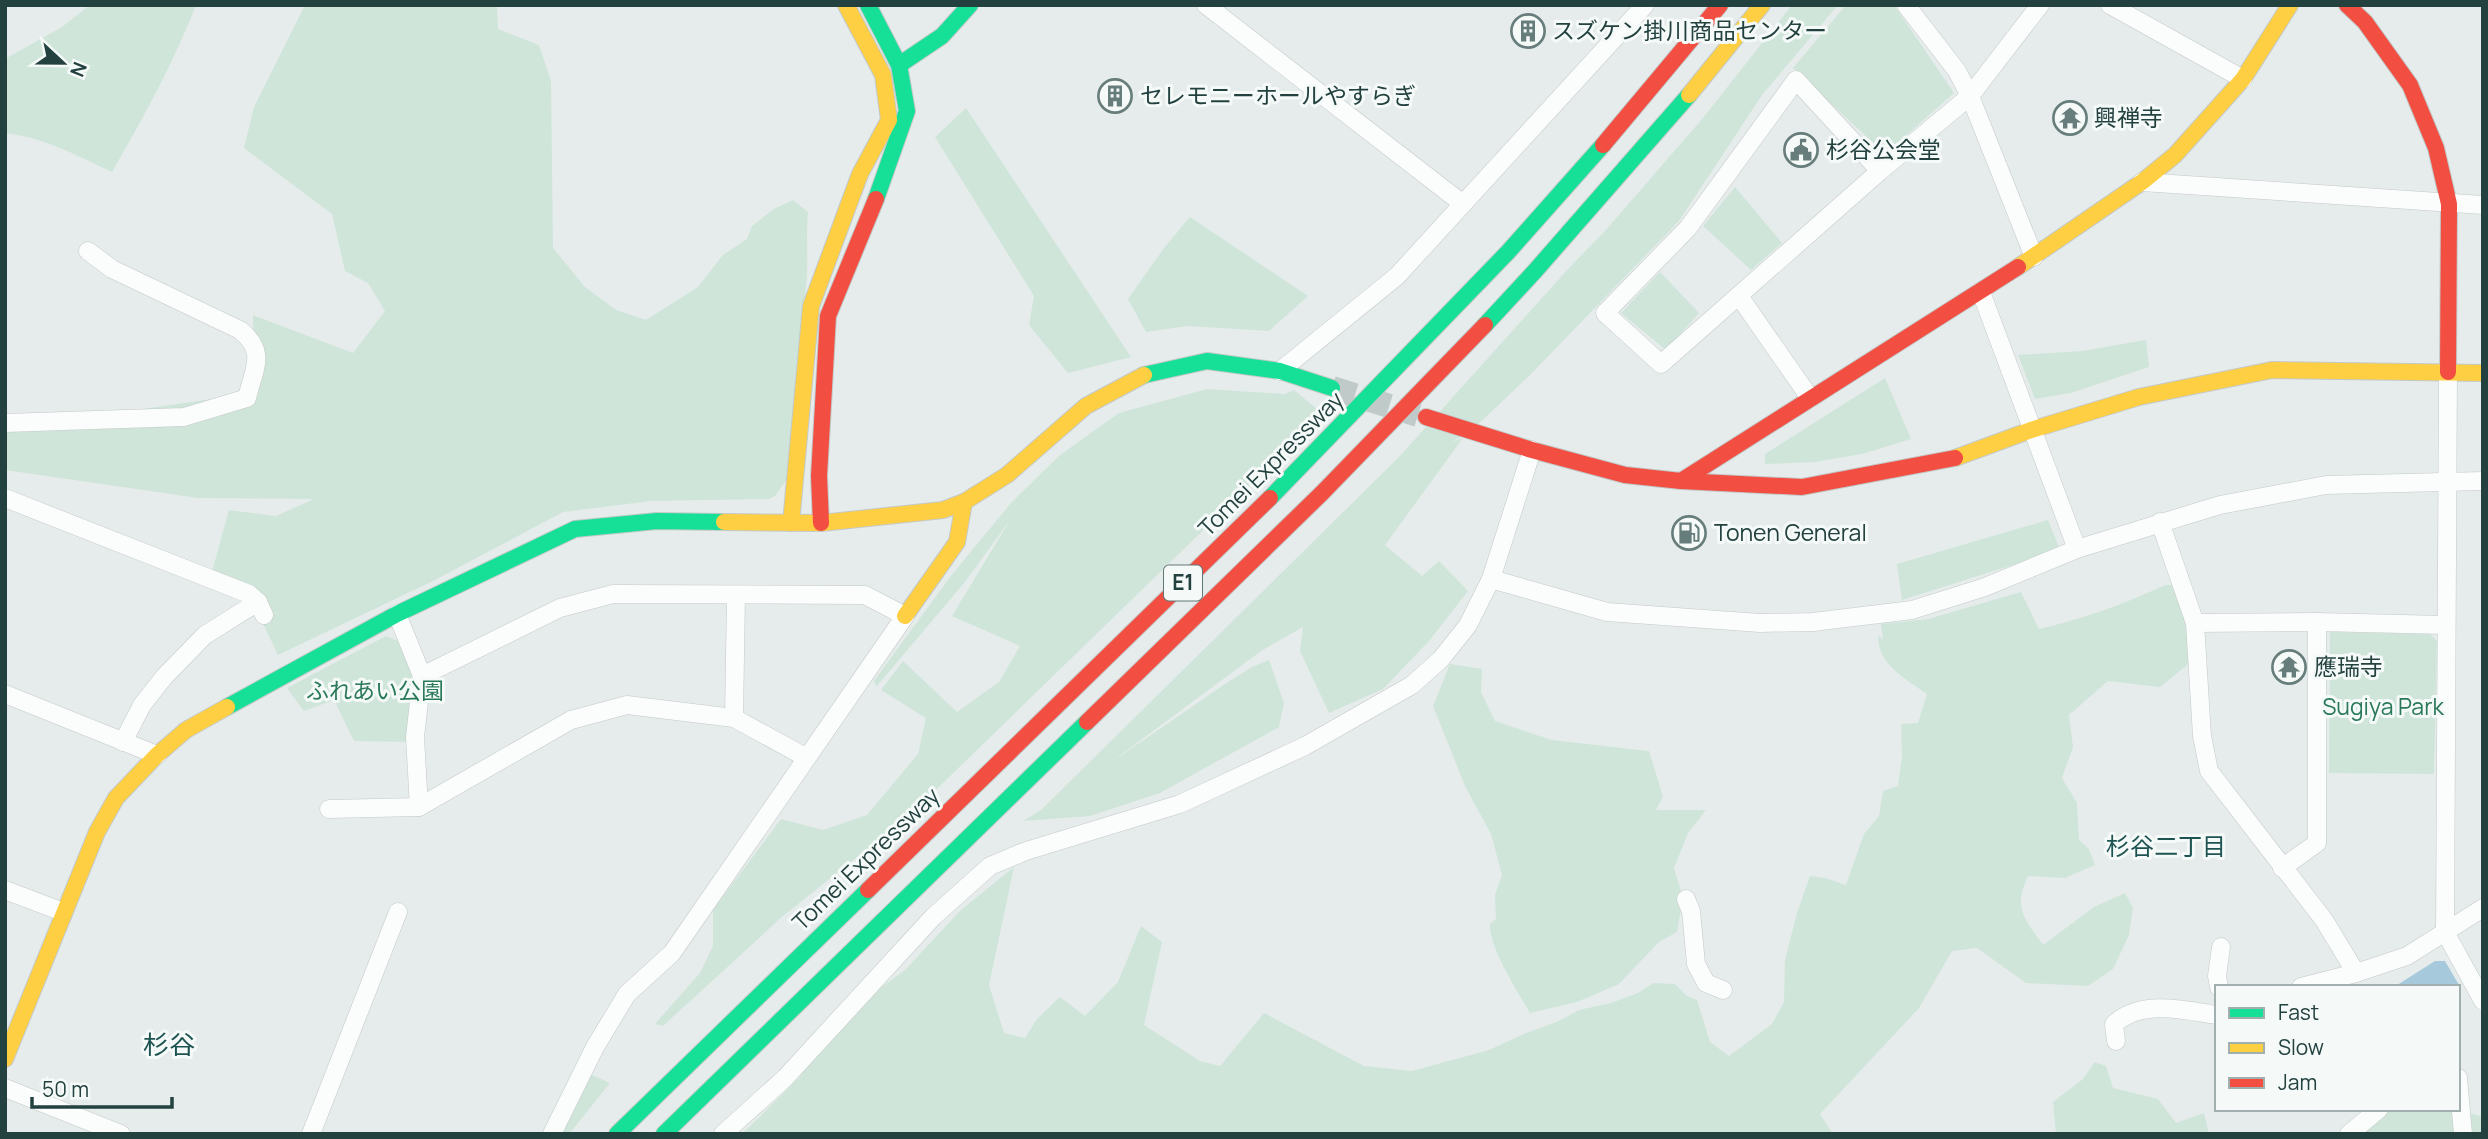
<svg xmlns="http://www.w3.org/2000/svg" width="2488" height="1139" font-family="Manrope,'Noto Sans JP',sans-serif">
<style>
.green{fill:#cfe5da}
.water{fill:#a6c9dc}
.lines{fill:none;stroke-linecap:round;stroke-linejoin:round}
.secondary-tunnel{stroke:#bfcac9;stroke-width:24;stroke-dasharray:24 12;stroke-linecap:butt}
.street-casing{stroke:#c3c9c8;stroke-width:19}
.fast-casing{stroke:#c2c9c8;stroke-width:18}
.slow-casing{stroke:#c2c9c8;stroke-width:18}
.jam-casing{stroke:#c2c9c8;stroke-width:18}
.street{stroke:#fbfcfc;stroke-width:18}
.fast{stroke:#16e098;stroke-width:16}
.slow{stroke:#ffcf43;stroke-width:16}
.jam{stroke:#f24e42;stroke-width:16}
.labels{text-anchor:middle;stroke-width:6;stroke-linejoin:round;paint-order:stroke}
.shield{fill:#f5faf9;stroke:#617877;stroke-width:2}
.shield-label{font-size:21px;font-weight:bold;fill:#22413f}
.poi-label{font-size:23px;fill:#22413f;stroke:#f5faf9;text-anchor:start}
.street-label{font-size:23px;fill:#22413f;stroke:#f5faf9}
.park-label{font-size:23px;fill:#2a7a59;stroke:#f5faf9}
.neighbourhood-label{font-size:24px;fill:#1d5452;stroke:#f5faf9}
.quarter-label{font-size:26px;fill:#1d5452;stroke:#f5faf9}
</style>
<rect width="100%" height="100%" fill="#e6eceb"/>
<g class="green">
<path d="M 90,5 L 196,5 C 173,64 143,118 112,172 C 78,156 43,137 5,133 L 5,59 L 62,27 Z"/>
<path d="M 305,5 L 497,5 L 498,29 L 539,45 L 551,81 L 553,248 L 585,287 L 616,310 L 646,320 L 698,287 L 723,255 L 747,239 L 752,226 L 774,209 L 793,200 L 808,212 C 806,233 808,254 807,276 C 802,344 794,412 786,480 L 775,496 L 769,499 L 651,501 L 563,512 L 433,581 L 278,655 L 249,594 L 210,579 L 229,510 L 276,516 L 314,499 L 198,498 L 5,470 L 5,419 L 59,421 L 254,393 L 253,315 L 353,353 L 385,311 L 368,283 L 345,271 L 332,214 L 244,148 L 254,107 Z"/>
<path d="M 1792,5 L 1838,5 L 1762,95 L 1679,221 L 1530,375 L 1471,431 L 1452,442 L 1463,438 L 1385,545 L 1422,576 L 1439,561 L 1468,591 L 1429,641 L 1383,689 L 1329,713 L 1300,651 L 1303,627 L 1261,651 L 1110,763 L 1228,682 L 1252,667 L 1269,660 L 1284,703 L 1279,727 L 1160,793 L 1090,816 L 1023,821 L 1041,810 L 1399,457 L 1569,268 L 1604,232 L 1703,118 Z"/>
<path d="M 1846,5 L 1894,5 L 1954,93 L 1885,154 L 1793,68 Z"/>
<path d="M 966,108 L 1131,357 L 1068,373 L 1029,325 L 1034,296 L 935,137 Z"/>
<path d="M 1735,187 L 1782,243 L 1751,270 L 1703,226 Z"/>
<path d="M 1190,217 L 1308,296 L 1269,331 L 1188,326 L 1146,332 L 1128,299 L 1164,248 Z"/>
<path d="M 1660,272 L 1699,313 L 1666,350 L 1621,313 Z"/>
<path d="M 2146,340 L 2149,367 L 2071,393 L 2035,399 L 2018,355 L 2082,351 Z"/>
<path d="M 1885,378 L 1911,439 L 1862,454 L 1815,462 L 1765,464 L 1765,454 Z"/>
<path d="M 1207,389 L 1285,394 L 1294,390 L 1323,414 L 910,815 L 783,916 L 663,1026 L 655,1024 L 700,973 L 713,946 L 713,910 L 781,819 L 823,830 L 867,815 L 918,754 L 926,718 L 881,690 L 903,661 L 957,712 L 999,682 L 1020,646 L 952,616 L 1010,520 L 965,582 L 876,687 L 874,681 L 950,577 L 1011,503 L 1060,455 L 1119,413 Z"/>
<path d="M 2048,520 L 2060,550 L 1902,600 L 1897,564 Z"/>
<path d="M 2165,585 L 2182,585 L 2197,657 L 2160,687 L 2108,681 L 2069,715 L 2073,747 L 2062,778 L 2077,803 L 2079,840 L 2089,849 L 2095,865 L 2065,878 L 2028,876 C 2013,909 2024,918 2043,945 L 2094,907 L 2125,893 L 2133,908 L 2129,935 L 2113,969 L 2088,986 L 2026,983 L 1977,948 L 1952,951 L 1919,1008 L 1820,1114 L 1833,1134 L 742,1134 L 799,1078 L 835,1024 L 872,994 L 905,970 L 961,910 L 1014,867 L 989,985 L 1004,1033 L 1025,1038 L 1037,1019 L 1060,997 L 1085,1016 L 1118,982 L 1141,926 L 1162,942 L 1144,1025 L 1200,1061 L 1220,1066 L 1264,1013 L 1364,1066 L 1412,1071 L 1489,1050 L 1526,1033 L 1557,1022 L 1579,1010 L 1611,1003 L 1638,993 L 1653,983 L 1675,984 L 1687,996 L 1697,1000 L 1710,1042 L 1729,1056 L 1772,1024 L 1784,1002 L 1785,960 L 1797,913 L 1810,876 L 1825,878 L 1846,885 L 1864,834 L 1879,816 L 1883,791 L 1898,786 L 1902,757 L 1901,724 L 1918,723 L 1927,694 C 1906,679 1878,665 1878,636 L 1883,639 L 1881,624 L 1928,619 L 2021,592 L 2039,629 C 2083,619 2124,604 2165,585 Z"/>
<path d="M 2330,632 L 2430,634 L 2437,641 L 2434,774 L 2329,773 Z"/>
<path d="M 386,636 L 400,642 L 417,675 L 408,742 L 354,741 L 334,700 L 304,711 L 287,688 Z"/>
<path d="M 1450,664 L 1482,669 L 1481,692 L 1495,721 L 1551,740 L 1649,751 L 1663,797 L 1656,810 L 1706,810 L 1688,833 L 1674,868 L 1683,898 L 1677,932 L 1659,942 L 1619,984 L 1577,1002 L 1530,1013 C 1518,992 1489,948 1490,924 L 1496,919 L 1495,895 L 1502,875 L 1491,834 L 1465,786 L 1433,706 Z"/>
<path d="M 2095,1062 L 2106,1066 L 2113,1088 L 2158,1099 L 2176,1123 L 2204,1113 L 2209,1134 L 2056,1134 L 2053,1102 L 2083,1079 Z"/>
<path d="M 590,1074 L 610,1083 L 569,1134 L 558,1134 Z"/>
<path d="M 2458,1092 L 2470,1113 L 2483,1117 L 2483,1134 L 2356,1134 L 2384,1109 L 2458,1109 Z"/>
</g>
<path class="water" d="M 2435,961 L 2445,961 L 2459,985 L 2456,987 L 2394,987 Z"/>
<g class="lines">
<path class="secondary-tunnel" d="M 1332,388 L 1418,415"/>
<g class="street-casing">
<g id="street">
<path d="M 1206,5 L 1463,204"/>
<path d="M 1906,5 L 1957,71 L 1970,96 L 2034,257"/>
<path d="M 2110,5 L 2243,79"/>
<path d="M 1880,171 L 1796,80 L 1688,228 L 1605,313 L 1661,364 L 1880,171 L 1970,96 L 2040,5"/>
<path d="M 2142,182 L 2483,205"/>
<path d="M 1981,292 L 2077,549"/>
<path d="M 1739,296 L 1810,398"/>
<path d="M 1280,371 L 1397,276 L 1645,5"/>
<path d="M 2448,372 L 2445,932 L 2483,1001"/>
<path d="M 5,423 L 184,417 L 247,398 C 254,368 267,352 240,330 L 112,269 L 88,251"/>
<path d="M 5,498 L 249,594 L 258,602 L 264,615"/>
<path d="M 2160,522 L 2195,623 L 2202,736 L 2209,771 L 2324,920 L 2356,973 L 2407,956 L 2483,908"/>
<path d="M 1491,579 L 1607,612 L 1760,623 L 1813,622 L 1912,610 L 1985,587 L 2077,549 L 2220,505 L 2326,485 L 2483,481"/>
<path d="M 397,614 L 422,676"/>
<path d="M 2195,623 L 2317,622 L 2445,625"/>
<path d="M 5,694 L 157,755"/>
<path d="M 734,718 L 736,595"/>
<path d="M 123,742 L 142,705 L 164,677 L 205,635 L 258,602"/>
<path d="M 329,809 L 419,807"/>
<path d="M 2282,868 L 2317,843 L 2317,622"/>
<path d="M 5,890 L 63,912"/>
<path d="M 1686,899 L 1691,911 L 1696,964 L 1706,983 L 1723,990"/>
<path d="M 2219,987 L 2217,976 L 2221,947"/>
<path d="M 2301,987 L 2356,973"/>
<path d="M 2116,1041 L 2114,1024 C 2142,999 2184,1010 2217,1015"/>
<path d="M 2458,1078 L 2463,1134"/>
<path d="M 5,1088 L 121,1134"/>
<path d="M 311,1134 L 398,912"/>
<path d="M 552,1134 L 595,1047 L 627,994 L 672,953 L 905,616 L 865,595 L 613,594 L 560,608 L 422,676 L 415,737 L 419,807 L 571,720 L 627,705 L 734,718 L 807,758"/>
<path d="M 723,1134 L 785,1078 L 933,917 L 990,866 L 1026,851 L 1180,804 L 1305,746 L 1412,685 L 1441,659 L 1468,625 L 1491,579 L 1532,450"/>
<path d="M 2349,1134 L 2379,1109"/>
</g>
</g>
<g class="fast-casing">
<g id="fast">
<path d="M 868,5 L 899,65 L 907,111 L 876,199"/>
<path d="M 899,65 L 942,36 L 970,5"/>
<path d="M 1485,325 L 1535,271 L 1689,95"/>
<path d="M 1144,375 L 1207,361 L 1280,371 L 1332,388"/>
<path d="M 1270,498 L 1508,252 L 1603,145"/>
<path d="M 227,707 L 397,614 L 575,529 L 657,521 L 724,522"/>
<path d="M 617,1134 L 868,890"/>
<path d="M 664,1134 L 1087,722"/>
</g>
</g>
<g class="slow-casing">
<g id="slow">
<path d="M 1689,95 L 1762,5"/>
<path d="M 2018,267 L 2142,182 L 2175,155 L 2243,79 L 2290,5"/>
<path d="M 1955,458 L 2031,430 L 2139,397 L 2272,370 L 2483,373"/>
<path d="M 724,522 L 821,523 L 943,510 L 964,502 L 1007,475 L 1086,406 L 1144,375"/>
<path d="M 791,523 L 811,306 L 860,174 L 889,120 L 883,75 L 846,5"/>
<path d="M 905,616 L 957,542 L 964,502"/>
<path d="M 5,1059 L 97,832 L 116,798 L 157,755 L 186,730 L 227,707"/>
</g>
</g>
<g class="jam-casing">
<g id="jam">
<path d="M 2347,5 L 2365,22 L 2410,85 L 2436,148 L 2449,204 L 2448,372"/>
<path d="M 1603,145 L 1720,5"/>
<path d="M 1426,417 L 1532,450 L 1625,475 L 1681,481 L 1802,487 L 1955,458"/>
<path d="M 1681,481 L 2018,267"/>
<path d="M 821,523 L 819,476 L 828,316 L 876,199"/>
<path d="M 1087,722 L 1322,493 L 1485,325"/>
<path d="M 868,890 L 1270,498"/>
</g>
</g>
<use href="#street" class="street"/>
<use href="#fast" class="fast"/>
<use href="#slow" class="slow"/>
<use href="#jam" class="jam"/>
</g>
<defs>
<g id="building-ring" transform="scale(1.75)"><circle r="9.5" fill="#f5faf9" stroke="#677d7b" stroke-width="1.5"/><path d="M-4-6H4V6H1V3H-1V6H-4ZM-2.5-4.3h1.7v1.8h-1.7ZM.8-4.3h1.7v1.8H.8ZM-2.5-1h1.7V.8h-1.7ZM.8-1h1.7V.8H.8Z" fill="#677d7b"/></g>
<g id="temple-ring" transform="scale(1.75)"><circle r="9.5" fill="#f5faf9" stroke="#677d7b" stroke-width="1.5"/><path d="M0-6L5-2H3V0L6.5 2.5H4V6H1.5V3h-3V6H-4V2.5H-6.5L-3 0V-2H-5Z" fill="#677d7b"/></g>
<g id="civic-ring" transform="scale(1.75)"><circle r="9.5" fill="#f5faf9" stroke="#677d7b" stroke-width="1.5"/><path d="M-.6-6.5H3V-4.5H.6V-3L4-1V1h2V6H-6V1h2V-1L-.6-3ZM-1.2 2.5V6h2.4V2.5Z" fill="#677d7b"/></g>
<g id="fuel-ring" transform="scale(1.75)"><circle r="9.5" fill="#f5faf9" stroke="#677d7b" stroke-width="1.5"/><path d="M-5.5-6h7V0h2V4h1.3V-2.5L3-4.5l.8-.8L6-3V5H2.5V1h-1V6h-7ZM-4.2-4.7v3.2H.2V-4.7Z" fill="#677d7b"/></g>
</defs>
<g fill-rule="evenodd">
<use href="#building-ring" x="1528" y="31"/>
<use href="#building-ring" x="1115" y="96"/>
<use href="#temple-ring" x="2070" y="118"/>
<use href="#civic-ring" x="1801" y="150"/>
<use href="#fuel-ring" x="1689" y="533"/>
<use href="#temple-ring" x="2289" y="667"/>
</g>
<g class="labels">
<rect class="shield" x="1164" y="565.5" width="38" height="35" rx="5"/>
<g class="shield-label">
<text x="1183" y="590">E1</text>
</g>
<g class="poi-label">
<text x="1552" y="39">スズケン掛川商品センター</text>
<text x="1140" y="104">セレモニーホールやすらぎ</text>
<text x="2094" y="126">興禅寺</text>
<text x="1826" y="158">杉谷公会堂</text>
<text x="1714" y="541">Tonen General</text>
<text x="2314" y="675">應瑞寺</text>
</g>
<g class="street-label">
<text transform="translate(1271 464) rotate(-45)" y="8">Tomei Expressway</text>
<text transform="translate(866 859) rotate(-44)" y="8">Tomei Expressway</text>
</g>
<g class="park-label">
<text x="375" y="699">ふれあい公園</text>
<text x="2383" y="715">Sugiya Park</text>
</g>
<g class="neighbourhood-label">
<text x="2166" y="855">杉谷二丁目</text>
</g>
<g class="quarter-label">
<text x="169" y="1054">杉谷</text>
</g>
</g>
<rect width="2488" height="1139" fill="none" stroke="#22413f" stroke-width="14"/>
<rect x="2215" y="985" width="245" height="126" fill="#f5faf9" stroke="#a1b0af" stroke-width="2"/>
<rect x="2229" y="1008" width="35" height="10" fill="#16e098" stroke="#a1b0af" stroke-width="2"/>
<text x="2278" y="1020" font-size="21" fill="#22413f">Fast</text>
<rect x="2229" y="1043" width="35" height="10" fill="#ffcf43" stroke="#a1b0af" stroke-width="2"/>
<text x="2278" y="1055" font-size="21" fill="#22413f">Slow</text>
<rect x="2229" y="1078" width="35" height="10" fill="#f24e42" stroke="#a1b0af" stroke-width="2"/>
<text x="2278" y="1090" font-size="21" fill="#22413f">Jam</text>
<g transform="translate(63 63) rotate(112)" stroke="#f5faf9" stroke-width="5" paint-order="stroke">
<path d="M0-5L12 26L0 18L-12 26Z" fill="#22413f"/>
<text y="-10" font-size="19" font-weight="bold" text-anchor="middle" fill="#22413f">N</text>
</g>
<path d="M32 1097v10h140v-10" fill="none" stroke="#22413f" stroke-width="3.5"/>
<text x="42" y="1097" font-size="21" fill="#22413f" stroke="#f5faf9" stroke-width="5" paint-order="stroke">50 m</text>
</svg>
